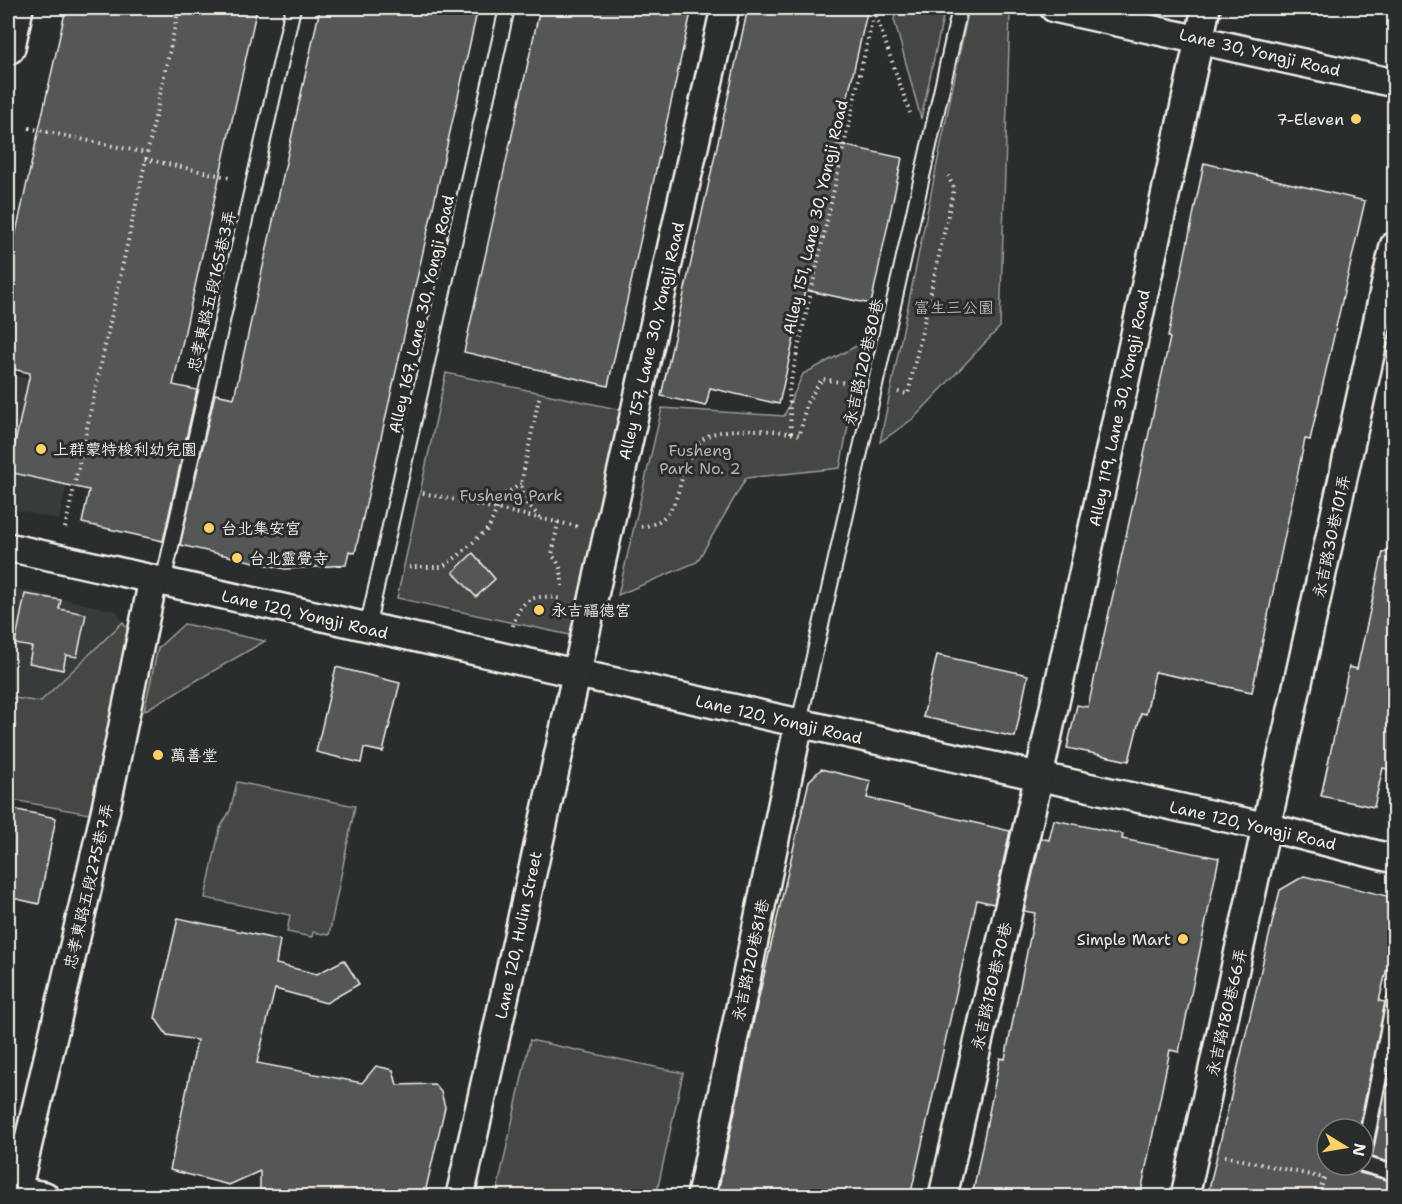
<svg xmlns="http://www.w3.org/2000/svg" width="1402" height="1204" font-family="'Shantell Sans','LXGW WenKai TC',sans-serif">
<style>
.built{fill:#373a3a}
.green{fill:#444645;stroke:#9c9c96;stroke-width:1.5}
.building{fill:#555756;stroke:#f4f1e8;stroke-width:1.5}
.lines{fill:none;stroke-linecap:round;stroke-linejoin:round}
.lane-casing{stroke:#f4f1e8;stroke-width:18}
.street-casing{stroke:#f4f1e8;stroke-width:32}
.primary-casing{stroke:#f4f1e8;stroke-width:38}
.path{stroke:#f4f1e8;stroke-width:4;stroke-dasharray:1.5 4.5;stroke-linecap:butt}
.lane{stroke:#2a2d2e;stroke-width:14}
.street{stroke:#2a2d2e;stroke-width:27}
.primary{stroke:#2a2d2e;stroke-width:33}
.poi-dot{fill:#ffd166;stroke:#2a2d2e;stroke-width:2}
.labels{text-anchor:middle;stroke-width:6;stroke-linejoin:round;paint-order:stroke}
.street-label{font-size:16px;fill:#f4f1e8;stroke:#2a2d2e}
.poi-label{font-size:16px;fill:#f4f1e8;stroke:#2a2d2e;text-anchor:start}
.park-label{font-size:16px;fill:#b6b5af;stroke:#2a2d2e}
</style>
<rect width="100%" height="100%" fill="#2a2d2e"/>
<filter id="ink" filterUnits="userSpaceOnUse"><feTurbulence type="fractalNoise" baseFrequency=".0167" numOctaves="2"/><feDisplacementMap in="SourceGraphic" scale="12" xChannelSelector="R" yChannelSelector="G"/><feConvolveMatrix kernelMatrix="1 2 1 2 8 2 1 2 1" color-interpolation-filters="sRGB"/></filter>
<g filter="url(#ink)">
<g class="built">
<path d="M 8,374 L 87,391 L 59,520 L 8,508 Z"/>
<path d="M 8,587 L 117,611 L 123,622 L 40,702 L 8,697 Z"/>
</g>
<g class="green">
<path d="M 897,8 L 945,8 L 921,119 L 894,19 Z"/>
<path d="M 969,8 L 989,8 L 1010,12 L 1000,327 L 914,418 L 880,442 Z"/>
<path d="M 864,342 L 840,468 L 746,478 L 697,562 L 618,595 L 662,408 L 784,416 L 803,374 Z"/>
<path d="M 446,373 L 622,410 L 570,635 L 397,598 Z"/>
<path d="M 123,622 L 129,633 L 94,815 L 8,799 L 8,697 L 40,702 Z"/>
<path d="M 184,624 L 265,641 L 144,711 L 158,648 Z"/>
<path d="M 237,782 L 355,806 L 329,935 L 313,932 L 312,937 L 287,932 L 290,915 L 205,898 L 220,828 L 230,811 Z"/>
<path d="M 530,1040 L 683,1073 L 656,1196 L 496,1196 Z"/>
</g>
<g class="building">
<path d="M 66,8 L 257,8 L 173,385 L 197,390 L 163,541 L 82,523 L 89,490 L 9,472 L 30,373 L 8,368 L 8,268 Z"/>
<path d="M 320,8 L 478,8 L 355,553 L 349,551 L 346,565 L 285,569 L 180,545 L 215,394 L 234,398 Z"/>
<path d="M 540,8 L 692,8 L 608,386 L 464,352 Z"/>
<path d="M 748,8 L 868,8 L 837,144 L 902,158 L 871,304 L 805,290 L 779,404 L 710,388 L 706,406 L 661,396 Z"/>
<path d="M 1204,163 L 1365,201 L 1310,440 L 1305,439 L 1252,692 L 1155,672 L 1146,714 L 1141,713 L 1129,761 L 1067,748 L 1077,705 L 1088,707 L 1170,338 L 1168,337 Z"/>
<path d="M 1383,552 L 1395,553 L 1395,771 L 1383,768 L 1374,807 L 1321,796 L 1349,667 L 1357,669 Z"/>
<path d="M 473,553 L 495,579 L 476,597 L 453,572 Z"/>
<path d="M 25,594 L 61,600 L 59,609 L 86,614 L 77,657 L 66,655 L 63,670 L 29,663 L 32,647 L 15,644 Z"/>
<path d="M 937,655 L 1028,675 L 1015,737 L 923,717 Z"/>
<path d="M 336,667 L 400,683 L 383,752 L 364,748 L 361,763 L 316,752 Z"/>
<path d="M 821,769 L 871,781 L 867,798 L 1010,831 L 994,904 L 977,900 L 910,1197 L 717,1197 L 755,1014 L 809,781 Z"/>
<path d="M 8,808 L 56,818 L 39,904 L 8,897 Z"/>
<path d="M 1054,820 L 1123,834 L 1122,839 L 1219,858 L 1179,1052 L 1170,1050 L 1140,1197 L 972,1197 L 1000,1058 L 1005,1059 L 1035,913 L 1024,911 L 1041,838 L 1049,840 Z"/>
<path d="M 1304,876 L 1395,898 L 1395,935 L 1379,1001 L 1385,1002 L 1359,1129 L 1327,1129 L 1327,1165 L 1354,1165 L 1360,1173 L 1395,1182 L 1395,1197 L 1207,1197 L 1280,890 Z"/>
<path d="M 178,918 L 280,940 L 276,964 L 317,974 L 344,960 L 359,984 L 326,1003 L 275,989 L 257,1063 L 362,1083 L 376,1066 L 393,1070 L 397,1085 L 434,1084 L 441,1092 L 445,1107 L 424,1197 L 290,1197 L 260,1190 L 260,1171 L 229,1185 L 170,1170 L 197,1040 L 167,1035 L 155,1018 Z"/>
<path d="M 1395,1044 L 1395,1164 L 1372,1157 Z"/>
</g>
<g class="lines">
<g class="lane-casing">
<g id="lane">
<path d="M 163,582 L 293,8"/>
<path d="M 367,628 L 507,8"/>
<path d="M 799,723 L 960,8"/>
<path d="M 1363,1156 L 1394,1001"/>
<path d="M 1363,1164 L 1394,1173"/>
</g>
</g>
<g class="street-casing">
<g id="street">
<path d="M 1054,8 L 1394,83"/>
<path d="M 8,547 L 1267,827 L 1394,859"/>
<path d="M 8,1189 L 45,1196"/>
<path d="M 17,1191 L 106,808 L 153,580"/>
<path d="M 460,1196 L 725,8"/>
<path d="M 701,1196 L 799,723"/>
<path d="M 943,1196 L 1039,776 L 1206,8"/>
<path d="M 1185,1196 L 1394,246"/>
</g>
</g>
<g class="primary-casing">
<path id="primary" d="M 8,47 L 16,8"/>
</g>
<g class="path">
<path d="M 874,10 L 910,113"/>
<path d="M 29,128 L 146,153"/>
<path d="M 145,159 L 231,178"/>
<path d="M 898,392 L 908,394 L 954,188 L 948,176"/>
<path d="M 539,398 L 521,484 L 525,502 L 540,517"/>
<path d="M 791,433 L 789,389 L 875,8"/>
<path d="M 423,493 L 580,527"/>
<path d="M 558,522 L 552,555 C 561,565 562,573 562,586"/>
<path d="M 641,527 C 693,520 670,457 708,436 C 726,426 779,430 800,435 L 806,404 L 822,379 L 852,384"/>
<path d="M 65,528 L 179,8"/>
<path d="M 409,567 L 442,567 L 458,556 L 489,528 L 502,496 L 521,484"/>
<path d="M 513,626 C 520,598 535,593 561,599"/>
<path d="M 1225,1156 L 1324,1178 L 1319,1196"/>
</g>
<use href="#lane" class="lane"/>
<use href="#street" class="street"/>
<use href="#primary" class="primary"/>
</g>
</g>
<g class="poi-dot">
<circle cx="1356" cy="119" r="6"/>
<circle cx="41" cy="449" r="6"/>
<circle cx="209" cy="528" r="6"/>
<circle cx="237" cy="558" r="6"/>
<circle cx="539" cy="610" r="6"/>
<circle cx="158" cy="755" r="6"/>
<circle cx="1183" cy="939" r="6"/>
</g>
<g class="labels">
<g class="street-label">
<text transform="translate(1260 52) rotate(13)" y="6">Lane 30, Yongji Road</text>
<text transform="translate(815 217) rotate(-77)" y="6">Alley 151, Lane 30, Yongji Road</text>
<text transform="translate(211 291) rotate(-77)" y="6">忠孝東路五段165巷3弄</text>
<text transform="translate(421 314) rotate(-77)" y="6">Alley 167, Lane 30, Yongji Road</text>
<text transform="translate(651 341) rotate(-77)" y="6">Alley 157, Lane 30, Yongji Road</text>
<text transform="translate(863 362) rotate(-77)" y="6">永吉路120巷80巷</text>
<text transform="translate(1119 408) rotate(-78)" y="6">Alley 119, Lane 30, Yongji Road</text>
<text transform="translate(1331 536) rotate(-78)" y="6">永吉路30巷101弄</text>
<text transform="translate(305 614) rotate(13)" y="6">Lane 120, Yongji Road</text>
<text transform="translate(779 719) rotate(13)" y="6">Lane 120, Yongji Road</text>
<text transform="translate(1253 825) rotate(13)" y="6">Lane 120, Yongji Road</text>
<text transform="translate(88 886) rotate(-77)" y="6">忠孝東路五段275巷7弄</text>
<text transform="translate(518 935) rotate(-78)" y="6">Lane 120, Hulin Street</text>
<text transform="translate(750 960) rotate(-78)" y="6">永吉路120巷81巷</text>
<text transform="translate(991 986) rotate(-77)" y="6">永吉路180巷70巷</text>
<text transform="translate(1226 1012) rotate(-77)" y="6">永吉路180巷66弄</text>
</g>
<g class="poi-label">
<text x="1344" y="125" text-anchor="end">7-Eleven</text>
<text x="53" y="455">上群蒙特梭利幼兒園</text>
<text x="221" y="534">台北集安宮</text>
<text x="249" y="564">台北靈覺寺</text>
<text x="551" y="616">永吉福德宮</text>
<text x="170" y="761">萬善堂</text>
<text x="1171" y="945" text-anchor="end">Simple Mart</text>
</g>
<g class="park-label">
<text x="954" y="313">富生三公園</text>
<text x="700" y="456">Fusheng<tspan x="700" dy="18">Park No. 2</tspan></text>
<text x="511" y="501">Fusheng Park</text>
</g>
</g>
<rect width="1402" height="1204" fill="none" stroke="#2a2d2e" stroke-width="30"/>
<rect x="15" y="15" width="1372" height="1174" fill="none" stroke="#f4f1e8" stroke-width="2" filter="url(#ink)"/>
<g transform="translate(1345 1147) rotate(101)"><circle r="28" fill="#2a2d2e" stroke="#7b7b78" stroke-width="1.5"/>
<path d="M0-4.5L10 22L0 15L-10 22Z" fill="#ffd166"/>
<text y="-9" font-size="16" font-weight="bold" text-anchor="middle" fill="#f4f1e8">N</text>
</g>
</svg>
